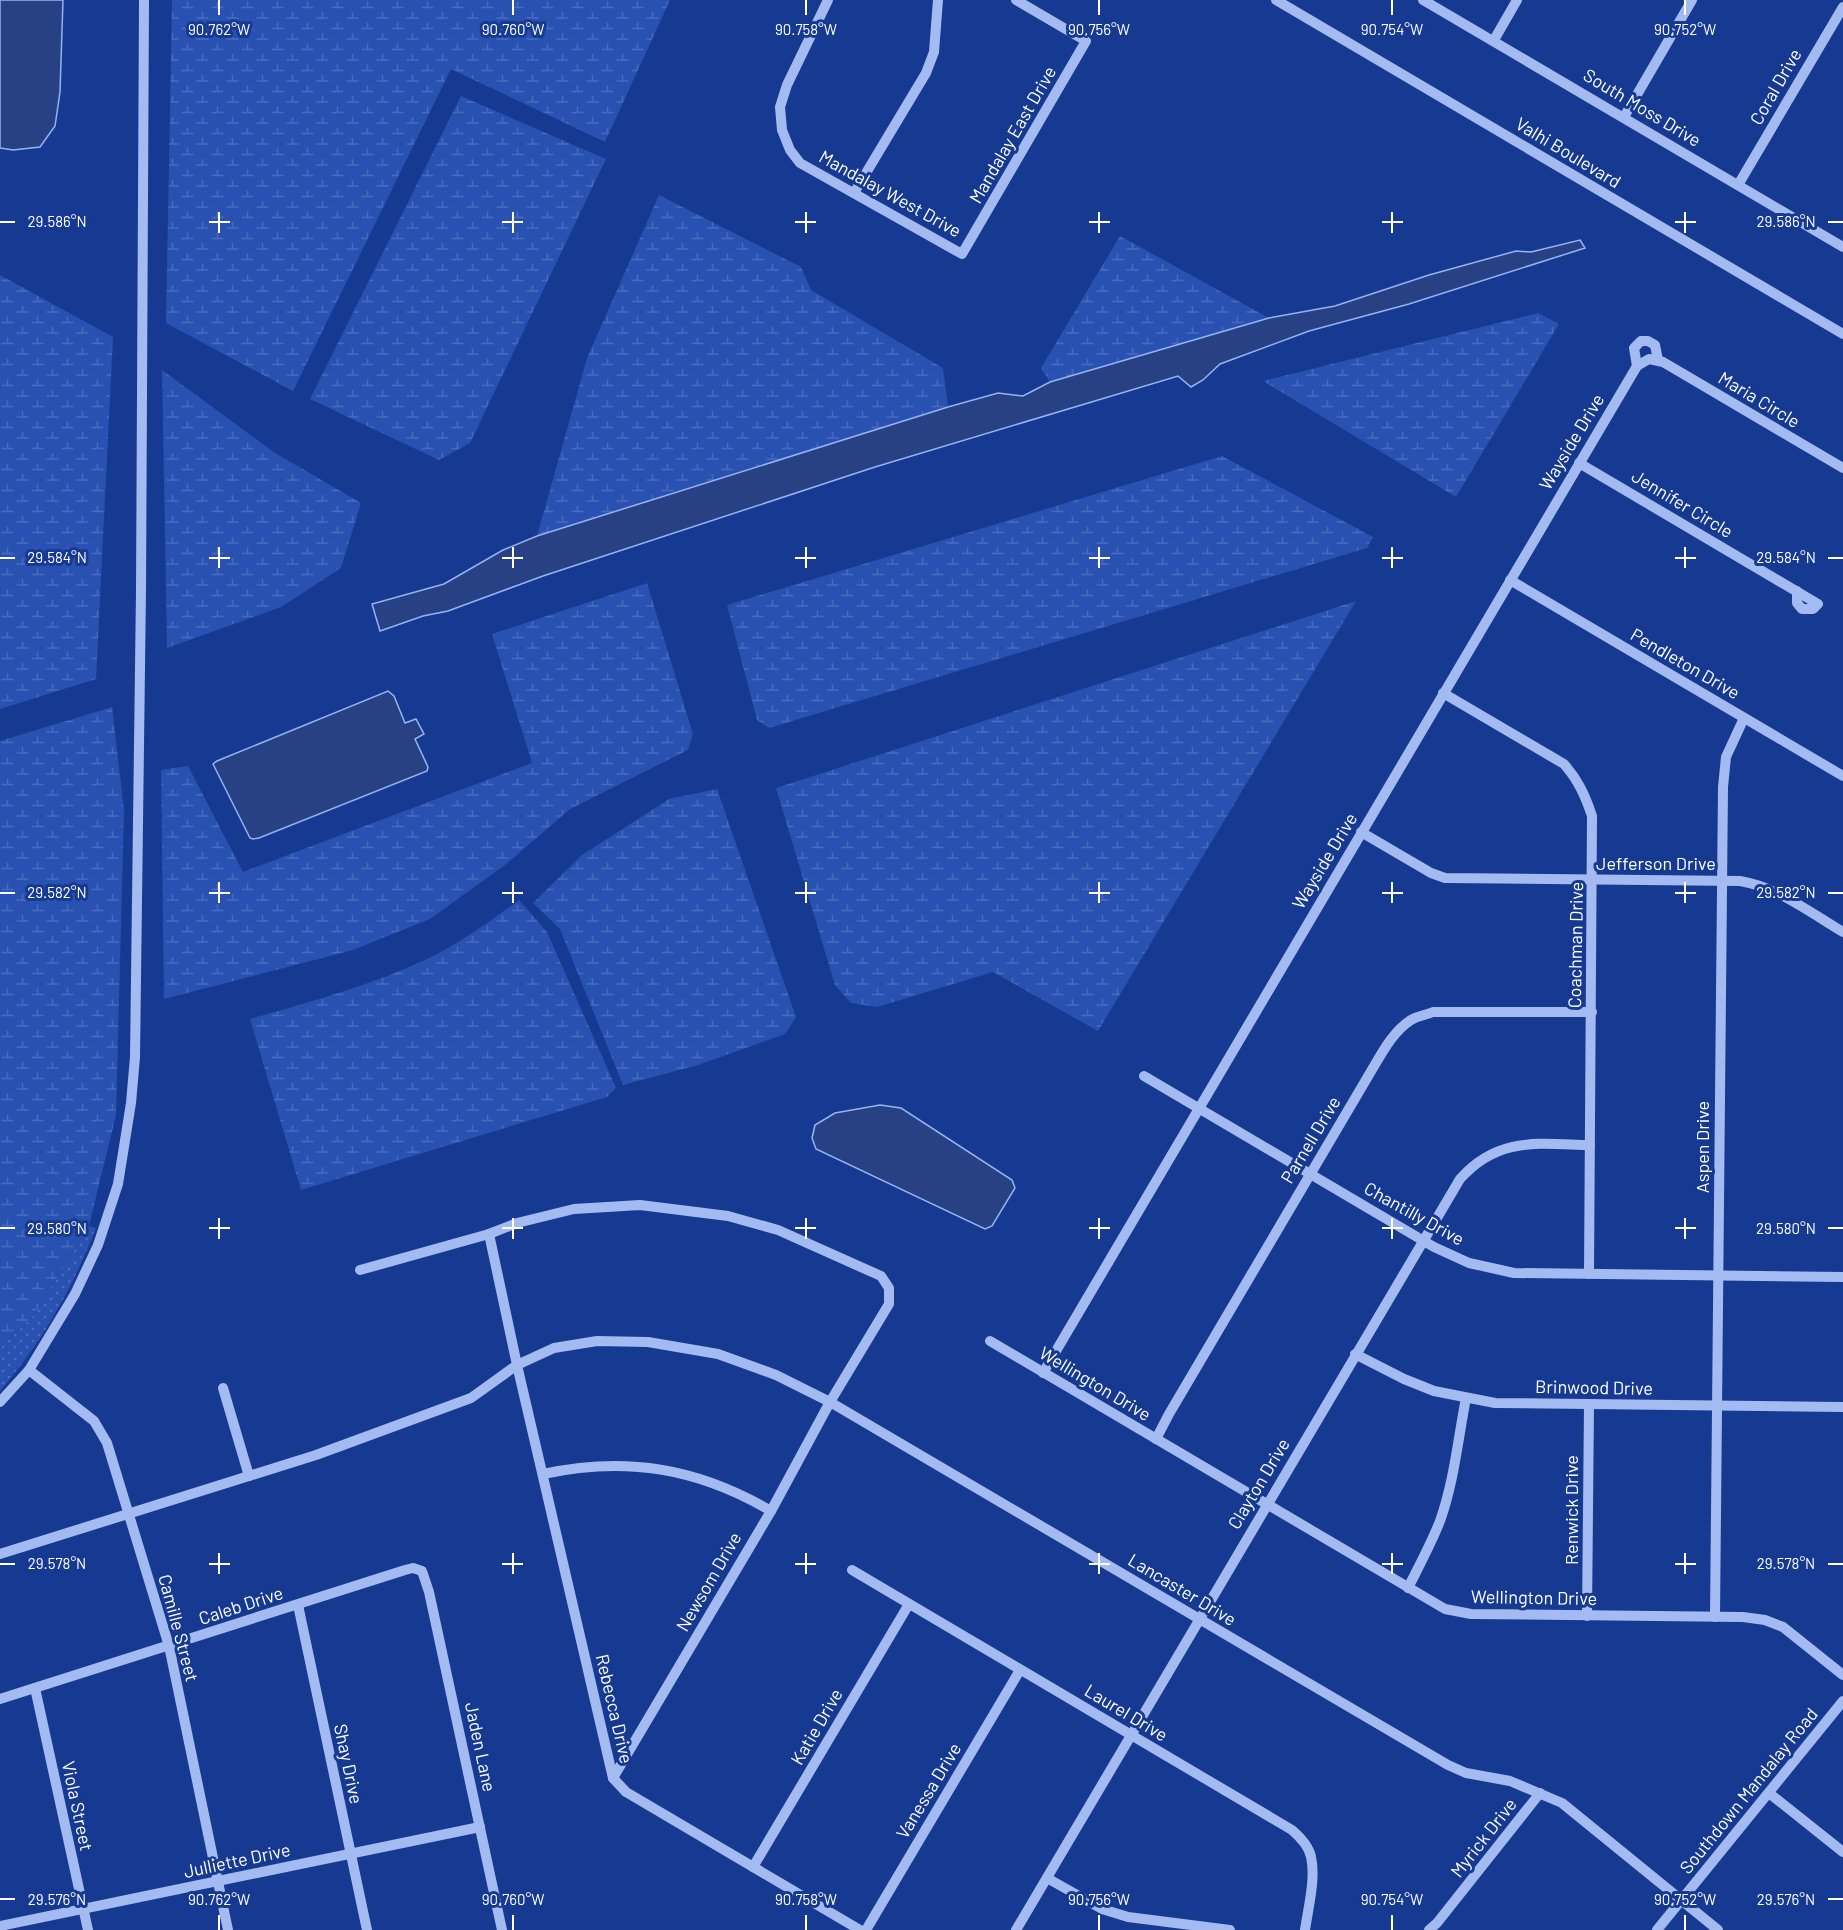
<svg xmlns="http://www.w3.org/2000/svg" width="1843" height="1930" font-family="Barlow,sans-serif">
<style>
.grass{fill:url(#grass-dots)}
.wetland{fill:url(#wetland-marsh)}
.water{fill:#284185;stroke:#96b3f3;stroke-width:1.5}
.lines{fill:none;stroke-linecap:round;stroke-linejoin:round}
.minor{stroke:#a4bbf1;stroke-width:10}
.ticks{fill:none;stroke:#fff;stroke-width:2}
.labels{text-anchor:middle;stroke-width:6;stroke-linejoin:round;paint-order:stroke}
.street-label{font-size:18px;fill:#fff;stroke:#163992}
.ticks-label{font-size:15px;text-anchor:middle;fill:#fff;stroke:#163992;stroke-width:6;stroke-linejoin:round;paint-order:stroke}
</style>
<defs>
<pattern id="grass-dots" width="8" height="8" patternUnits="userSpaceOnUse" patternTransform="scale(1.5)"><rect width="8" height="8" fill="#2851b1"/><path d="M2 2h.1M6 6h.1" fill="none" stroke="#486bbd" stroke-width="1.8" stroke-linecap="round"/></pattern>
<pattern id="wetland-marsh" width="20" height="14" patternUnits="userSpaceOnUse" patternTransform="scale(1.5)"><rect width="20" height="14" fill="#2851b1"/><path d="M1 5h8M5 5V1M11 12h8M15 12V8" fill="none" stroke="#486bbd"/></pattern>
</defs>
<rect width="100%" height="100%" fill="#163992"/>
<path class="grass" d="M 89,1226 L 96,1228 C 73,1287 42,1343 0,1391 L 0,1348 L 33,1316 Z"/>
<g class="wetland">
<path d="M 172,0 L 670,0 L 605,142 L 451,69 L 293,391 L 166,323 Z"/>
<path d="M 461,96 L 606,159 L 470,443 L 439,460 L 310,399 Z"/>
<path d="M 659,195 L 801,267 L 811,290 L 943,368 L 948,407 L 537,536 L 587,358 Z"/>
<path d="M 1120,236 L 1269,318 L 1050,382 L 1041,368 Z"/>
<path d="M 0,275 L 113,337 L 96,679 L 0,709 Z"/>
<path d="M 1538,313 L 1559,324 L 1456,497 L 1263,381 Z"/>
<path d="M 162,370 L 275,453 L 361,503 L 341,568 L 281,607 L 167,648 Z"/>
<path d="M 1222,456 L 1373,537 L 1367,548 L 769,728 L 757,720 L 727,605 Z"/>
<path d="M 647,583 L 693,734 L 688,750 L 570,809 L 505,865 L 430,919 L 353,950 L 164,999 L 161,770 L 188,766 L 243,872 L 532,763 L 492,634 Z"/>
<path d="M 1356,601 L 1098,1031 L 993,972 L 877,1007 L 851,1003 L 835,985 L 776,788 Z"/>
<path d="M 112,707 L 124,810 L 116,1115 L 89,1226 L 33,1316 L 0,1348 L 0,741 Z"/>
<path d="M 717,789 L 796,1017 L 785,1034 L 698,1065 L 623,1085 L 560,929 L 533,903 L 582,855 L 669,799 Z"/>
<path d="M 519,900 L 547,932 L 616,1088 L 607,1097 L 301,1190 L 250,1019 C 309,1002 369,986 425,960 C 459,944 489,922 519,900 Z"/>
</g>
<g class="water">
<path d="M 0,0 L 63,0 L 60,92 L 55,126 L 40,147 L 13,150 L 0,148 Z"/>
<path d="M 1580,240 L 1585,248 L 1409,304 L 1309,331 L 1220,364 L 1203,380 L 1191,387 L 1178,376 L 875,467 L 543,576 L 448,611 L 423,616 L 380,631 L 372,604 L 444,584 L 503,550 L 537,536 L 948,407 L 998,393 L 1023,396 L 1050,382 L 1269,318 L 1335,306 L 1429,275 L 1516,251 L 1531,252 Z"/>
<path d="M 388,691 L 394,696 L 405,723 L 416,719 L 424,734 L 415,739 L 428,767 L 427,771 L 259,838 L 253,839 L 250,838 L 213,764 L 217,761 Z"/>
<path d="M 880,1105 L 901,1108 L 1012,1180 L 1015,1188 L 992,1226 L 985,1229 L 816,1149 L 812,1138 L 815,1125 L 835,1113 Z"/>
</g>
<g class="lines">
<g class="minor">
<path d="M 828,0 L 787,85 L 780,107 L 782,130 L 790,150 L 800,163 L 962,254 L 1086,41 L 1016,0"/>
<path d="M 1276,0 L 1843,334"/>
<path d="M 1423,0 L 1843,247"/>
<path d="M 1494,40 L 1517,0"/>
<path d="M 1624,117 L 1692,0"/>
<path d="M 1738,185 L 1843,7"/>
<path d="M 854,193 L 926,73 L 934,52 L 938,0"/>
<path d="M 1637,366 L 1634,348 L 1641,341 L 1648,341 L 1655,345 L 1658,360"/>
<path d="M 1579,463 L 1818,604 L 1813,609 L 1802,609 L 1797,603 L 1797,591"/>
<path d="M 1510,580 L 1843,776"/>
<path d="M 1443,693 L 1564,764 C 1578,780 1585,795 1592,816 L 1589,1274"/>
<path d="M 1361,832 L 1431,873 L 1445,878 L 1740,881 C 1777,887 1811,913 1843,932"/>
<path d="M 1144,1076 L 1434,1247 L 1469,1263 L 1514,1273 L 1843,1277"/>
<path d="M 489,1234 L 517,1365 L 613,1778 L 626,1792 L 860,1930"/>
<path d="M 360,1270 L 489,1234 L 517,1223 L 574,1209 L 640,1205 L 728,1216 L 778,1230 L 881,1276 L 889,1288 L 889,1304 L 830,1402 L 771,1511 L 613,1778"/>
<path d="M 990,1341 L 1445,1609 L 1471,1614 L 1743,1617 L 1765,1620 L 1783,1627 L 1843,1675"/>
<path d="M 1355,1354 L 1404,1379 L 1434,1391 L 1495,1403 L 1843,1407"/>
<path d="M 29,1370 L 94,1421 L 107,1443 L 169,1646 L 228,1930"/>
<path d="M 1043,1373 L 1637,366 L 1649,359 L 1663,362 L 1843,468"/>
<path d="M 223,1388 L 249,1476"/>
<path d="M 0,1402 L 29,1370 L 75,1294 L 98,1245 L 118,1184 L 131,1103 L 135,1057 L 141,590 L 144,0"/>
<path d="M 1156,1439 L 1169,1414 L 1370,1073 C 1381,1055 1392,1032 1411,1020 C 1417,1016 1426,1015 1433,1012 L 1592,1012"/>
<path d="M 543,1474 C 626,1456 698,1468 771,1511"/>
<path d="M 0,1554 L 316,1455 L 471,1398 L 517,1365 L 554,1348 L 597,1341 L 648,1342 L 718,1354 L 776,1375 L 830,1402 L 1448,1765 L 1466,1773 L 1510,1781 L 1562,1803 L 1718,1930"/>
<path d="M 852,1570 L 1292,1830 C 1300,1837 1309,1846 1311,1857 C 1316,1878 1308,1909 1305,1930"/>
<path d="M 1408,1588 C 1419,1566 1431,1544 1440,1521 C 1454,1482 1458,1439 1466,1398"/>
<path d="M 298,1605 L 367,1930"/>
<path d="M 1587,1616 L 1589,1405"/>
<path d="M 1715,1617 L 1723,787 L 1726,757 L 1744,718"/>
<path d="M 35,1688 L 88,1930"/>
<path d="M 0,1699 L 405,1570 L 413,1568 L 422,1571 L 429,1592 L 502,1930"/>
<path d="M 1769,1793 L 1843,1852"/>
<path d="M 753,1867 L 909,1604"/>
<path d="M 1047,1878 L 1102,1909 L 1128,1917 L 1230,1930"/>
<path d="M 0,1926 L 480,1827"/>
<path d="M 866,1930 L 1020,1670"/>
<path d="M 1016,1930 L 1460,1179 C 1498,1136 1538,1144 1590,1145"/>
<path d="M 1429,1930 L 1437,1923 L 1540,1793"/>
<path d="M 1657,1930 L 1843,1701"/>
</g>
</g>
<path class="ticks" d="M 219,0 L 219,15M 513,0 L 513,15M 806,0 L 806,15M 1099,0 L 1099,15M 1392,0 L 1392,15M 1685,0 L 1685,15M 219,212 L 219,233M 513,212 L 513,233M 806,212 L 806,233M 1099,212 L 1099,233M 1392,212 L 1392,233M 1685,212 L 1685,233M 0,222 L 15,222M 209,222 L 230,222M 502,222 L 523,222M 795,222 L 816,222M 1089,222 L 1110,222M 1382,222 L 1403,222M 1675,222 L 1696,222M 1828,222 L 1843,222M 219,547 L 219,568M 513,547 L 513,568M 806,547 L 806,568M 1099,547 L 1099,568M 1392,547 L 1392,568M 1685,547 L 1685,568M 0,558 L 15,558M 209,558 L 230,558M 502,558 L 523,558M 795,558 L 816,558M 1089,558 L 1110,558M 1382,558 L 1403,558M 1675,558 L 1696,558M 1828,558 L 1843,558M 219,882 L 219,903M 513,882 L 513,903M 806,882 L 806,903M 1099,882 L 1099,903M 1392,882 L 1392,903M 1685,882 L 1685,903M 0,893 L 15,893M 209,893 L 230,893M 502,893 L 523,893M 795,893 L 816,893M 1089,893 L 1110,893M 1382,893 L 1403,893M 1675,893 L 1696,893M 1828,893 L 1843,893M 219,1218 L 219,1239M 513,1218 L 513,1239M 806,1218 L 806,1239M 1099,1218 L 1099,1239M 1392,1218 L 1392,1239M 1685,1218 L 1685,1239M 0,1228 L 15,1228M 209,1228 L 230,1228M 502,1228 L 523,1228M 795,1228 L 816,1228M 1089,1228 L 1110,1228M 1382,1228 L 1403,1228M 1675,1228 L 1696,1228M 1828,1228 L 1843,1228M 219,1553 L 219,1574M 513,1553 L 513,1574M 806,1553 L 806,1574M 1099,1553 L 1099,1574M 1392,1553 L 1392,1574M 1685,1553 L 1685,1574M 0,1564 L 15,1564M 209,1564 L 230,1564M 502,1564 L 523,1564M 795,1564 L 816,1564M 1089,1564 L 1110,1564M 1382,1564 L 1403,1564M 1675,1564 L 1696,1564M 1828,1564 L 1843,1564M 0,1899 L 15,1899M 1828,1899 L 1843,1899M 219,1915 L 219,1930M 513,1915 L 513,1930M 806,1915 L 806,1930M 1099,1915 L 1099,1930M 1392,1915 L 1392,1930M 1685,1915 L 1685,1930"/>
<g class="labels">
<g class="street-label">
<text transform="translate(1776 87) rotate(-60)" y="6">Coral Drive</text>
<text transform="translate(1642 108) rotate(31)" y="6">South Moss Drive</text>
<text transform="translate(1013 135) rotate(-60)" y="6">Mandalay East Drive</text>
<text transform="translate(1568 153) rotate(31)" y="6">Valhi Boulevard</text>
<text transform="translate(890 194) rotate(29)" y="6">Mandalay West Drive</text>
<text transform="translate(1759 400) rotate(31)" y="6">Maria Circle</text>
<text transform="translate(1572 442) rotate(-59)" y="6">Wayside Drive</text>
<text transform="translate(1682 504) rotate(31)" y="6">Jennifer Circle</text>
<text transform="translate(1685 664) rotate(30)" y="6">Pendleton Drive</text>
<text transform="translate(1325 861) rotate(-59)" y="6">Wayside Drive</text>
<text x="1656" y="870">Jefferson Drive</text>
<text transform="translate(1576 945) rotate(-89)" y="6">Coachman Drive</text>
<text transform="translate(1311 1140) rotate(-59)" y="6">Parnell Drive</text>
<text transform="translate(1703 1147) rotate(-90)" y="6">Aspen Drive</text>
<text transform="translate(1414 1214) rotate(29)" y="6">Chantilly Drive</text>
<text transform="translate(1095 1384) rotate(31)" y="6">Wellington Drive</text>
<text transform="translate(1594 1388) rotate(1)" y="6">Brinwood Drive</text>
<text transform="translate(1259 1484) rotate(-59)" y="6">Clayton Drive</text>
<text transform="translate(1572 1510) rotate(-90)" y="6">Renwick Drive</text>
<text transform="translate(709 1582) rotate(-60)" y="6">Newsom Drive</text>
<text transform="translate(1182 1590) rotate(31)" y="6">Lancaster Drive</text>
<text transform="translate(1534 1598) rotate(1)" y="6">Wellington Drive</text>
<text transform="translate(241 1606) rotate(-18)" y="6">Caleb Drive</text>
<text transform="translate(178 1628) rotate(75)" y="6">Camille Street</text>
<text transform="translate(614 1709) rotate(77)" y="6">Rebecca Drive</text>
<text transform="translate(1126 1713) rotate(31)" y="6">Laurel Drive</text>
<text transform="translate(817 1727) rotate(-60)" y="6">Katie Drive</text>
<text transform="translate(480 1747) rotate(78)" y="6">Jaden Lane</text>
<text transform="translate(348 1764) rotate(78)" y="6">Shay Drive</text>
<text transform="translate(929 1791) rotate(-59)" y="6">Vanessa Drive</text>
<text transform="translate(1749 1791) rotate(-51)" y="6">Southdown Mandalay Road</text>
<text transform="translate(77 1806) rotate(78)" y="6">Viola Street</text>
<text transform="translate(1484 1838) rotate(-52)" y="6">Myrick Drive</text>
<text transform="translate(237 1861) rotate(-12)" y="6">Julliette Drive</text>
</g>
</g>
<g class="ticks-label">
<text x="219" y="35">90.762°W</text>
<text x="513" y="35">90.760°W</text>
<text x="806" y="35">90.758°W</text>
<text x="1099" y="35">90.756°W</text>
<text x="1392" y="35">90.754°W</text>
<text x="1685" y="35">90.752°W</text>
<text x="57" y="227">29.586°N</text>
<text x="1786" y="227">29.586°N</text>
<text x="57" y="563">29.584°N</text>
<text x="1786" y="563">29.584°N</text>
<text x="57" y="898">29.582°N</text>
<text x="1786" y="898">29.582°N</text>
<text x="57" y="1234">29.580°N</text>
<text x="1786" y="1234">29.580°N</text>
<text x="57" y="1569">29.578°N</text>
<text x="1786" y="1569">29.578°N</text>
<text x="57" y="1905">29.576°N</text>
<text x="1786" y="1905">29.576°N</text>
<text x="219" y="1905">90.762°W</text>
<text x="513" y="1905">90.760°W</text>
<text x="806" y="1905">90.758°W</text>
<text x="1099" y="1905">90.756°W</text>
<text x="1392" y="1905">90.754°W</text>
<text x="1685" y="1905">90.752°W</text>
</g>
</svg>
